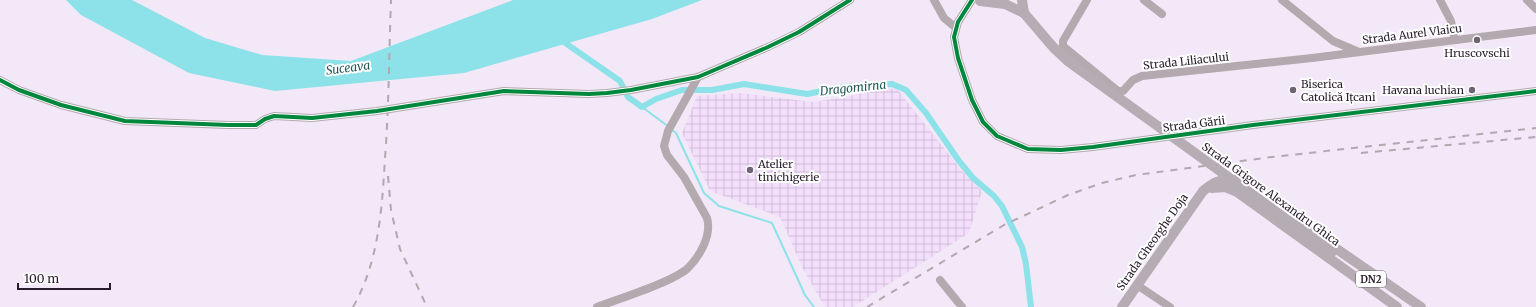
<svg xmlns="http://www.w3.org/2000/svg" width="1536" height="307" font-family="Merriweather,serif">
<style>
.industrial{fill:url(#industrial-grid)}
.water{fill:#8ce2e8}
.lines{fill:none;stroke-linecap:round;stroke-linejoin:round}
.stream{stroke:#8ce2e8;stroke-width:2}
.canal{stroke:#8ce2e8;stroke-width:6}
.minor{stroke:#b3a9ae;stroke-width:8}
.major{stroke:#b6acb3;stroke-width:10}
.rail{stroke:#b1a8b0;stroke-width:2;stroke-dasharray:7 7;stroke-linecap:butt}
.major-bridge{stroke:#b6acb3;stroke-width:10}
.cycleway-casing{stroke:#fff;stroke-width:6}
.cycleway{stroke:#00873e;stroke-width:4}
.poi-dot{fill:#6f6474;stroke:#fff;stroke-width:1.5}
.labels{text-anchor:middle;stroke-width:4;stroke-linejoin:round;paint-order:stroke}
.shield{fill:#fff;stroke:#69616c;stroke-width:1}
.shield-label{font-size:10px;font-weight:bold;fill:#291d2d}
.street-label{font-size:11px;fill:#291d2d;stroke:#fff}
.poi-label{font-size:11px;fill:#291d2d;stroke:#fff;text-anchor:start}
.water-label{font-size:12px;font-style:italic;fill:#235959;stroke:#fff}
</style>
<defs>
<pattern id="industrial-grid" width="8" height="8" patternUnits="userSpaceOnUse"><rect width="8" height="8" fill="#f3defb"/><path d="M0 4h8M4 0v8" fill="none" stroke="#d0bed7"/></pattern>
</defs>
<rect width="100%" height="100%" fill="#f2e8f7"/>
<path class="industrial" d="M 880,88 L 897,89 L 962,171 L 982,191 L 969,233 L 853,307 L 825,307 L 803,269 L 780,217 L 710,191 L 682,133 L 697,96 L 741,93 L 813,102 L 846,97 Z"/>
<path class="water" d="M 66,0 L 132,0 L 205,38 L 262,55 L 351,61 L 513,0 L 702,0 L 652,19 L 464,73 L 275,91 L 189,73 L 81,15 Z"/>
<g class="lines">
<g class="stream">
<path d="M 642,107 L 669,127"/>
<path d="M 672,130 L 676,133 L 704,193 L 719,206 L 772,223 L 805,295 L 814,307"/>
</g>
<path class="canal" d="M 561,40 L 620,81 L 628,97 L 642,107 L 656,99 L 682,90 L 712,90 L 744,84 L 807,94 L 843,87 L 892,84 L 906,90 L 926,113 L 959,161 L 973,178 L 994,196 L 1002,206 L 1022,247 L 1026,264 L 1031,307"/>
<g class="minor">
<path d="M 934,0 L 944,18 L 956,28"/>
<path d="M 972,0 L 958,22 L 954,37 L 958,58 L 972,100 L 983,122 L 997,136 L 1028,149 L 1061,150 L 1093,147 L 1253,125 L 1536,91"/>
<path d="M 1087,0 L 1063,41 L 1063,46 L 1118,91 L 1123,91 L 1133,80 L 1142,76 L 1312,58 L 1536,30"/>
<path d="M 1144,0 L 1162,14"/>
<path d="M 1282,0 L 1333,41 L 1359,52"/>
<path d="M 1440,0 L 1451,21 L 1455,40"/>
<path d="M 1527,0 L 1536,9"/>
<path d="M 0,80 L 19,90 L 61,105 L 125,121 L 228,125 L 256,125 L 265,119 L 274,116 L 312,118 L 377,111 L 504,91 L 589,94 L 607,93 L 631,90 L 698,77 L 768,47 L 799,32 L 850,0"/>
<path d="M 940,280 L 962,307"/>
<path d="M 1137,285 L 1170,307"/>
<path d="M 597,307 C 618,299 673,282 688,268 C 700,256 712,235 707,218 L 684,177 L 667,155 L 664,146 L 668,131 L 698,77"/>
</g>
<g class="major">
<path d="M 1022,0 L 1024,13"/>
<path d="M 980,1 L 1005,4 L 1024,13"/>
<path d="M 1212,188 L 1225,187 L 1237,192 L 1397,307"/>
<path d="M 1299,223 L 1421,307"/>
<path d="M 1122,307 L 1203,191 C 1212,183 1224,177 1236,180"/>
</g>
<g class="rail">
<path d="M 1361,153 L 1536,137"/>
<path d="M 388,176 L 391,210 L 400,249 L 427,307"/>
<path d="M 353,307 C 379,262 382,208 385,158 C 389,105 389,53 391,0"/>
<path d="M 867,307 L 1004,225 L 1068,195 L 1102,183 L 1136,175 L 1272,157 L 1536,128"/>
</g>
<path class="major-bridge" d="M 1024,13 L 1053,47 L 1069,62 L 1332,252"/>
<g class="cycleway-casing">
<g id="cycleway">
<path d="M 972,0 L 958,22 L 954,37 L 958,58 L 972,100 L 983,122 L 997,136 L 1028,149 L 1061,150 L 1093,147 L 1253,125 L 1536,91"/>
<path d="M 0,80 L 19,90 L 61,105 L 125,121 L 228,125 L 256,125 L 265,119 L 274,116 L 312,118 L 377,111 L 504,91 L 589,94 L 607,93 L 631,90 L 698,77 L 768,47 L 799,32 L 850,0"/>
</g>
</g>
<use href="#cycleway" class="cycleway"/>
</g>
<g class="poi-dot">
<circle cx="1477" cy="40" r="4"/>
<circle cx="1293" cy="90" r="4"/>
<circle cx="1472" cy="90" r="4"/>
<circle cx="750" cy="170" r="4"/>
</g>
<g class="labels">
<rect class="shield" x="1356" y="271" width="30" height="16" rx="3"/>
<g class="shield-label">
<text x="1371" y="283">DN2</text>
</g>
<g class="street-label">
<text transform="translate(1412 34) rotate(-7)" y="4">Strada Aurel Vlaicu</text>
<text transform="translate(1186 61) rotate(-6)" y="4">Strada Liliacului</text>
<text transform="translate(1194 124) rotate(-7)" y="4">Strada Gării</text>
<text transform="translate(1271 194) rotate(36)" y="4">Strada Grigore Alexandru Ghica</text>
<text transform="translate(1152 242) rotate(-55)" y="4">Strada Gheorghe Doja</text>
</g>
<g class="poi-label">
<text x="1477" y="57" text-anchor="middle">Hruscovschi</text>
<text x="1301" y="88">Biserica<tspan x="1301" dy="13">Catolică Ițcani</tspan></text>
<text x="1464" y="94" text-anchor="end">Havana luchian</text>
<text x="758" y="168">Atelier<tspan x="758" dy="13">tinichigerie</tspan></text>
</g>
<g class="water-label">
<text transform="translate(348 68) rotate(-7)" y="4">Suceava</text>
<text transform="translate(853 88) rotate(-6)" y="4">Dragomirna</text>
</g>
</g>
<path d="M18 283v6h92v-6" fill="none" stroke="#291d2d" stroke-width="2"/>
<text x="24" y="283" font-size="12" fill="#291d2d" stroke="#ffffff" stroke-width="3" paint-order="stroke">100 m</text>
</svg>
